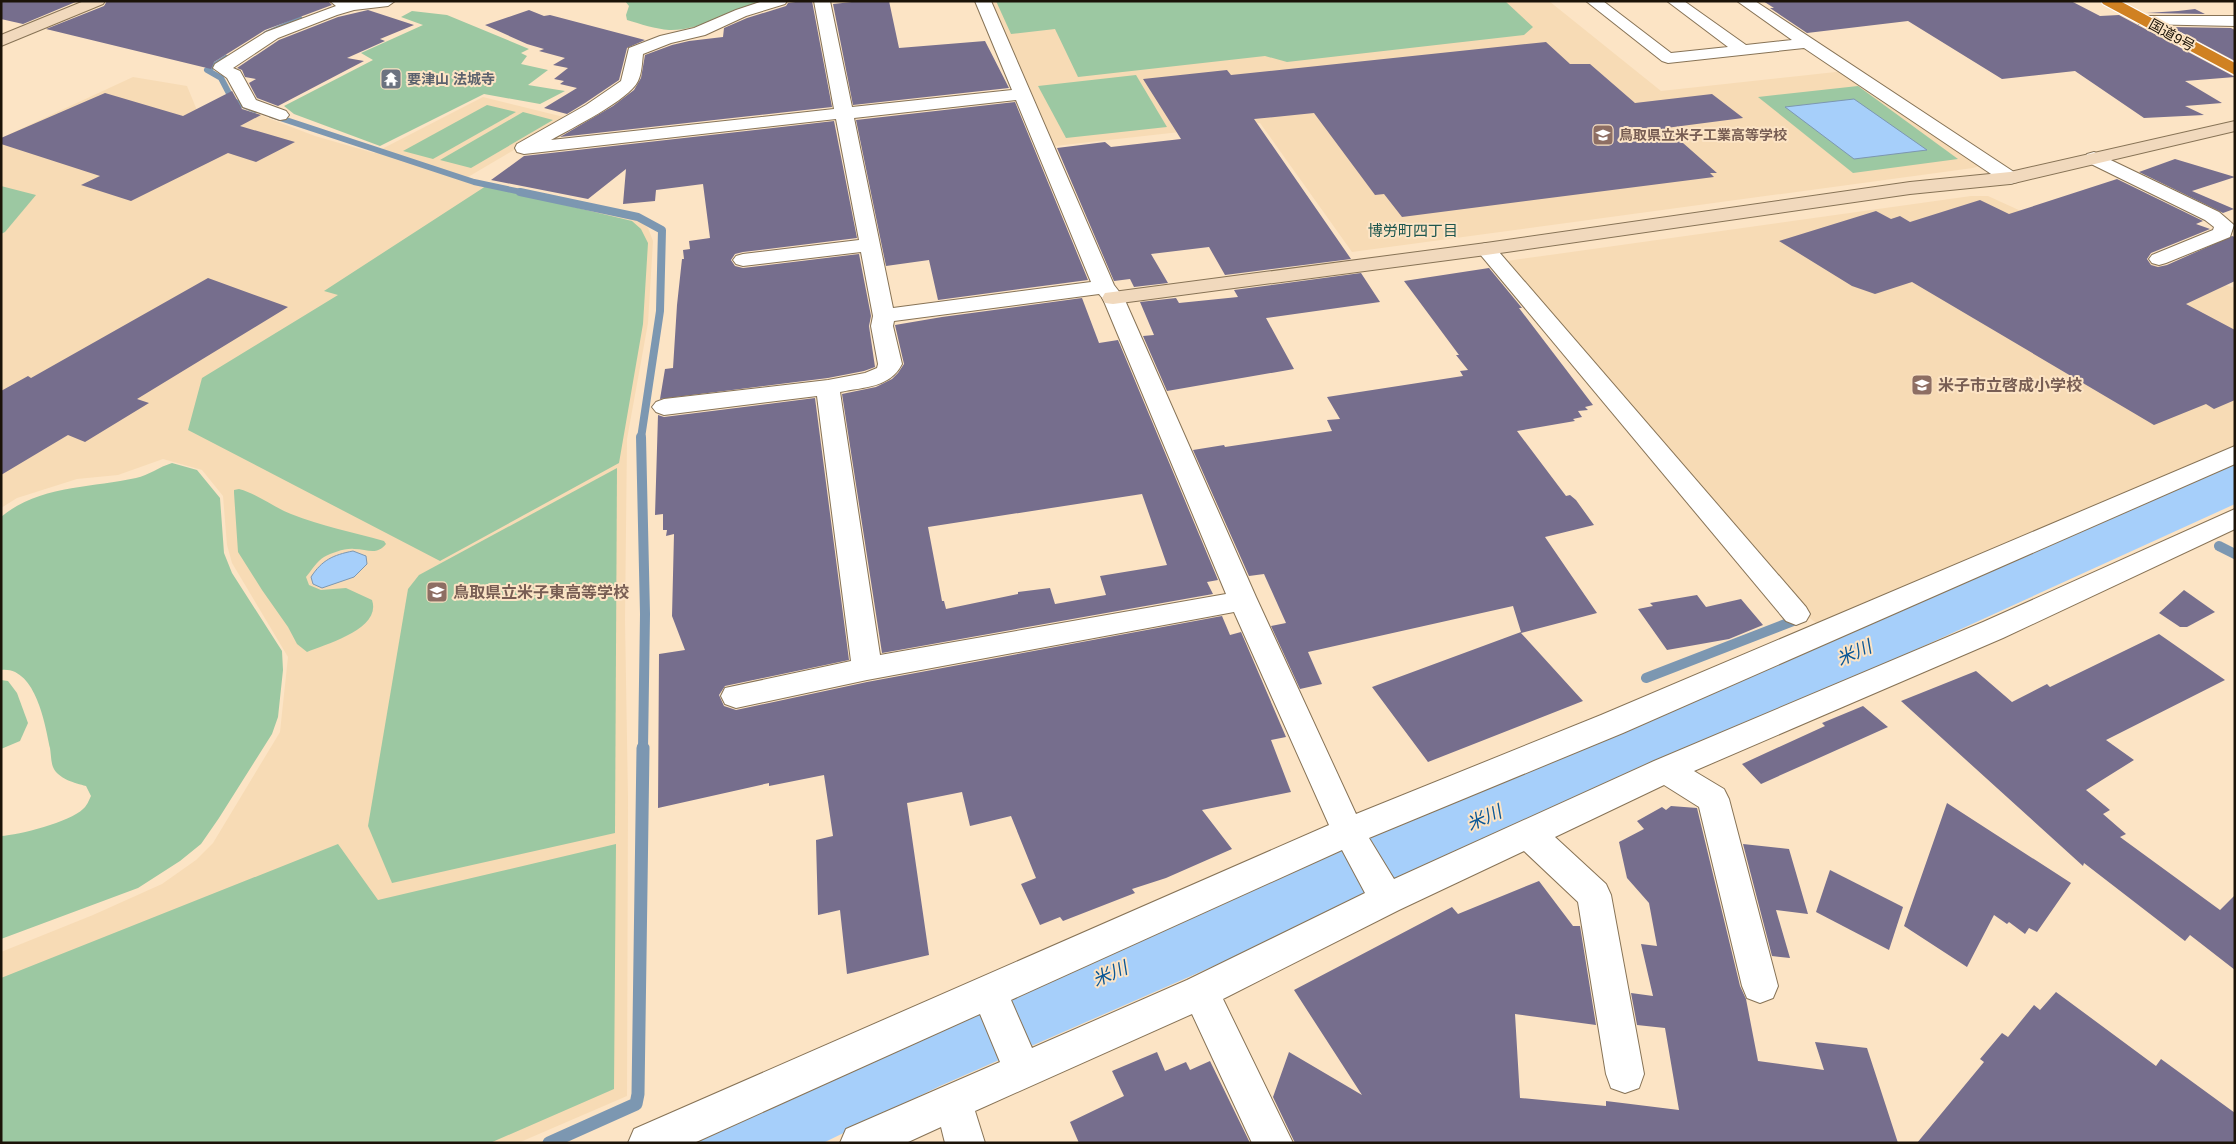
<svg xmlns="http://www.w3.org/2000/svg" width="2236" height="1144" font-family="Arial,'Noto Sans JP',sans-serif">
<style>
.built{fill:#f7dbb5}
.green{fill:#9cc8a2}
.water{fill:#a6cffa;stroke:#7c97b1}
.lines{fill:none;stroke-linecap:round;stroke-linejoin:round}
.stream-far3{stroke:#7c97b1;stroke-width:6}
.stream-far2{stroke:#7c97b1;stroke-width:8}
.stream-far1{stroke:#7c97b1;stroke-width:10}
.stream{stroke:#7c97b1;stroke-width:13}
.river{fill:#a6cffa;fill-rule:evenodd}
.building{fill:#766e8d;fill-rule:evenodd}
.street-casing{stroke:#877356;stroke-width:2}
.secondary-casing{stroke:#877356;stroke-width:2}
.highway-casing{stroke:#fff;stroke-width:2}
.street{fill:#fff;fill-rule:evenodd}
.secondary{fill:#f1d9bd;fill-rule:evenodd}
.highway{fill:#d08122;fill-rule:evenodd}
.labels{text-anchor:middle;stroke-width:4;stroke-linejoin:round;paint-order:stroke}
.far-street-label{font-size:14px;fill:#1b1308;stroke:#fce4c5}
.far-worship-label{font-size:14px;font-weight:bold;fill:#5b616d;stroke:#fce4c5;text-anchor:start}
.far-education-label{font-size:14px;font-weight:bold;fill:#785e54;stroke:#fce4c5;text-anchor:start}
.far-neighbourhood-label{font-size:15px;fill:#1d564e;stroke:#fce4c5}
.education-label{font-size:16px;font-weight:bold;fill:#785e54;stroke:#fce4c5;text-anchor:start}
.water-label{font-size:18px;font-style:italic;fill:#0a5796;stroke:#fce4c5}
</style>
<rect width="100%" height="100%" fill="#fce4c5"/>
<g class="built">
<path d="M 991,1 L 1549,1 L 1661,91 L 1845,71 L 1982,165 L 1973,168 L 1352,252 L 1260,123 L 1055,146 Z"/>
<path d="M 133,77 L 187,86 L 201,120 L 244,109 L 315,136 L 374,153 L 483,97 L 568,118 L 468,177 L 501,188 L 637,219 L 648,228 L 653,241 L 648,323 L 627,439 L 625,620 L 628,799 L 627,1096 L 518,1143 L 1,1143 L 1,952 L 93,915 L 162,884 L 196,860 L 213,843 L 280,732 L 288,657 L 232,563 L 227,545 L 223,496 L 202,470 L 163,459 L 118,475 L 77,479 L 17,498 L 1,508 L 1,138 Z"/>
<path d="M 1971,196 L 1988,196 L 2095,245 L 2235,288 L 2235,446 L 1819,625 L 1803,613 L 1507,261 Z"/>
</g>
<g class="green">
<path d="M 625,1 L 762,1 C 732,10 701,31 669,30 C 656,29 640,24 627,20 L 626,15 L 629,6 Z"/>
<path d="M 996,1 L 1505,1 L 1533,27 L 1524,35 L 1287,62 L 1265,56 L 1078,77 L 1055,29 L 1011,34 Z"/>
<path d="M 412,11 L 447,15 L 529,49 L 521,53 L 527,56 L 521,64 L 548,70 L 528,85 L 565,91 L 540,104 L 484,94 L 380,146 L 294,114 L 284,106 L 373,60 L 361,53 L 423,25 L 401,17 Z"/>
<path d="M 1136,75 L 1167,127 L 1066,138 L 1038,86 Z"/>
<path d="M 1858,86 L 1958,159 L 1853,173 L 1758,97 Z"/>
<path d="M 487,105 L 516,112 L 433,159 L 403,151 Z"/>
<path d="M 523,112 L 553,120 L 471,168 L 440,160 Z"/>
<path d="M 1,186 L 36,195 L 5,232 L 1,234 Z"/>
<path d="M 486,186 L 632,221 L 641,229 L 648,243 L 643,324 L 619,463 L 440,561 L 188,430 L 202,378 L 338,295 L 324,291 Z"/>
<path d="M 172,463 L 197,470 L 220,498 L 224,553 L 232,573 L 282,651 L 283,670 L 278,717 L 272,734 L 219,818 L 201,844 L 180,861 L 138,888 L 1,939 L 1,836 C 19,835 70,822 83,809 C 87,806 89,800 91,796 L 86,786 C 75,783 58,779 53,767 C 51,762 51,754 50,748 C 45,723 35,666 1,670 L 1,517 C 39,485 91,488 136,478 C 149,475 159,467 172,463 Z"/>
<path d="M 617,468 L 615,833 L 392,883 L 368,826 L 408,589 L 419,575 Z"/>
<path d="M 239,489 C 258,494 273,507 291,514 C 321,526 353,532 384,541 L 386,544 C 376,556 368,549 354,549 C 345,548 332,553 324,557 C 317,561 311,571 306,577 L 309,585 L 321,590 L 346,588 L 372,600 C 382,629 326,644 307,652 L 297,644 L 288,627 L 262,590 L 238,552 L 234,493 L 234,490 Z"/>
<path d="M 1,680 L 8,681 L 17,693 L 28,723 L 20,741 L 1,749 Z"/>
<path d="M 338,844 L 378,900 L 616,844 L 614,1089 L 490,1143 L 1,1143 L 1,978 Z"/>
</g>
<g class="water">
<path d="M 1854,99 L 1927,150 L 1854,159 L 1785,107 Z"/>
<path d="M 353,551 L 366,556 L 367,564 L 354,577 L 322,588 L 313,584 L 311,577 C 322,560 333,555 353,551 Z"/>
</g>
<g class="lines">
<g class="stream-far3">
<path d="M 266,34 L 300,19"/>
<path d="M 226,58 L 207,70 L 221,78 L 233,101 L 255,110"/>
<path d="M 271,115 L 474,182 L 526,193"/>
</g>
<path class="stream-far2" d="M 520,192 L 638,217 L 662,230 L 660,311 L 641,438"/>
<g class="stream-far1">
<path d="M 641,437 L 645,614 L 643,749"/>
<path d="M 2219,546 L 2235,554"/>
<path d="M 1646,678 L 1793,621"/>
</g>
<g class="stream">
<path d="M 749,1133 L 750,1143"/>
<path d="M 549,1143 L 636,1104 L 638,1094 L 643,748"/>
</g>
<path class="river" d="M 2235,463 L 2235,504 L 1678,758 L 1475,855 L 1378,894 L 940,1086 L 823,1143 L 686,1143 L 698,1112 L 882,1028 L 1326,848 L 1423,811 L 1630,720 L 2215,469 Z"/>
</g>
<g class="building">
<path d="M 1,1 L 78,1 L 23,24 L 1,19 Z"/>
<path d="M 107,1 L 328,1 L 332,5 L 265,30 L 214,62 L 211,69 L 46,29 L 104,6 Z"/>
<path d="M 803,1 L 812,1 L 832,107 L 560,137 L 613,106 L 634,90 L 641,78 L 645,55 L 672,45 L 689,41 L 723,37 L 724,28 L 747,18 L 786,6 L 788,3 Z"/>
<path d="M 861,1 L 889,1 L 899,48 L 985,41 L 1009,88 L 853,105 L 833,4 Z"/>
<path d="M 1763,1 L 2071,1 L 2100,16 L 2119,15 L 2235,77 L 2185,81 L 2222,103 L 2185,106 L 2204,115 L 2144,118 L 2075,71 L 2002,79 L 1908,21 L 1807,33 L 1770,8 L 1774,8 Z"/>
<path d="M 2195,9 L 2205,14 L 2146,13 L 2178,11 Z"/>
<path d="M 368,10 L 414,25 L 380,39 L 385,41 L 347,58 L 364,61 L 278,106 L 257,98 L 249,83 L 256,79 L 245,77 L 242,70 L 237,68 L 279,40 L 338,17 Z"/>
<path d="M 529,10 L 544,16 L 550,15 L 645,40 L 627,48 L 619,80 L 585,103 L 567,114 L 544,108 L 577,88 L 560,84 L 564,81 L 554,79 L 568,68 L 553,65 L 565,58 L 539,51 L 544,49 L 527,44 L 485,25 Z"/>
<path d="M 2171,27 L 2231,28 L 2235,30 L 2235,61 Z"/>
<path d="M 1546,42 L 1570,64 L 1590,64 L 1635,103 L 1712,94 L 1742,117 L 1743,118 L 1666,128 L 1717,173 L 1710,173 L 1714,177 L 1402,217 L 1384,194 L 1375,195 L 1314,113 L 1254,119 L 1351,259 L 1225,275 L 1209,247 L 1151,254 L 1168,283 L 1134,287 L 1130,279 L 1114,281 L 1057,148 L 1105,142 L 1111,147 L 1181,139 L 1143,79 L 1227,70 L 1231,75 Z"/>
<path d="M 232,91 L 242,109 L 261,115 L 240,126 L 295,142 L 256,162 L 228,153 L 131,201 L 81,185 L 100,176 L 1,144 L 1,138 L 105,93 L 183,116 Z"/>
<path d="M 1015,102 L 1088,280 L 938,300 L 929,260 L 886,266 L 856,120 Z"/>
<path d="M 834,121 L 857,238 L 743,252 L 735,254 L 731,260 L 735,266 L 743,268 L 859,254 L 871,316 L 869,326 L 875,367 L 864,371 L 828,378 L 660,399 L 665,369 L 673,368 L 677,305 L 682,259 L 684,259 L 683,250 L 690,249 L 689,241 L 710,238 L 703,184 L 656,190 L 655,201 L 623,204 L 626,169 L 588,199 L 491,180 L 524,156 Z"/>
<path d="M 2175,159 L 2235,177 L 2192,191 L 2234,209 L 2223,213 L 2139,172 Z"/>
<path d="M 2117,179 L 2203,221 L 2196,224 L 2210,229 L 2151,253 L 2147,259 L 2151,265 L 2158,267 L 2167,265 L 2232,236 L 2235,237 L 2235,281 L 2186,304 L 2235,330 L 2235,400 L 2214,409 L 2206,404 L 2154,425 L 1912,282 L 1875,294 L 1852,286 L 1779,241 L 1876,211 L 1891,219 L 1900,216 L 1910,222 L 1980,200 L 2009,214 Z"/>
<path d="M 1489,268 L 1522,308 L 1519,308 L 1593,405 L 1585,407 L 1588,410 L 1578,411 L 1582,417 L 1573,419 L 1575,421 L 1517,431 L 1566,496 L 1570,495 L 1576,500 L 1594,525 L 1545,537 L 1597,613 L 1521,633 L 1583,701 L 1428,762 L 1372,687 L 1521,632 L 1513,606 L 1308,652 L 1322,684 L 1300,689 L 1271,626 L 1286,623 L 1264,574 L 1249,576 L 1193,450 L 1224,445 L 1225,447 L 1332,431 L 1327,420 L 1340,419 L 1327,397 L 1463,376 L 1460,371 L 1468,370 L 1456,355 L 1459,355 L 1404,281 Z"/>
<path d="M 1361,273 L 1380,302 L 1266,318 L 1294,369 L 1167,391 L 1143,336 L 1154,335 L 1140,302 L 1176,298 L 1179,303 L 1238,297 L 1234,290 Z"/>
<path d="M 208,278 L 288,307 L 137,399 L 149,403 L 85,442 L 68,435 L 1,475 L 1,391 L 28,376 L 31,378 Z"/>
<path d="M 1082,298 L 1099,343 L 1118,340 L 1218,580 L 1207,582 L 1213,594 L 882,653 L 842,394 L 876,387 L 892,379 L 898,373 L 904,364 L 895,325 L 942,317 ZM 1142,494 L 1167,565 L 1100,576 L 1106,595 L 1055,604 L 1050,588 L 1018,592 L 1018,594 L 946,609 L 944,601 L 942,601 L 928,527 Z"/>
<path d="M 815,398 L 849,660 L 725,686 L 719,695 L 724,706 L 736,710 L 867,682 L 1222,616 L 1230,635 L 1241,632 L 1286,737 L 1271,740 L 1291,792 L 1202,810 L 1232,849 L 1166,878 L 1132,889 L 1135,893 L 1063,921 L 1060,917 L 1040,925 L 1021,884 L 1036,878 L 1011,816 L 970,826 L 962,792 L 907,803 L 929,955 L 847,974 L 840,910 L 818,915 L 816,840 L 833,836 L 824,775 L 769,786 L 769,783 L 658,808 L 659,654 L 685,650 L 672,616 L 674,534 L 666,536 L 667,530 L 663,530 L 663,514 L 655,515 L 658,415 L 664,417 Z"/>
<path d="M 2184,590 L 2215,612 L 2187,627 L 2180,627 L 2159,613 Z"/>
<path d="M 1697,595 L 1706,607 L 1741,599 L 1763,625 L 1729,639 L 1667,650 L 1638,609 L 1653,606 L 1650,603 Z"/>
<path d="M 2159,634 L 2225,680 L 2106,740 L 2134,760 L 2086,790 L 2110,810 L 2103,814 L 2126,834 L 2120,837 L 2220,910 L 2235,895 L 2235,970 L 2190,935 L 2185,941 L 2084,863 L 2083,866 L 1901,701 L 1976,671 L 2012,702 L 2047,684 L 2050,687 Z"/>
<path d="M 1863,706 L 1888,727 L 1761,784 L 1742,764 L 1825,726 L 1822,723 Z"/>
<path d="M 1947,803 L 2071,883 L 2037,932 L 2029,928 L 2025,934 L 2009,922 L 2007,924 L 1994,915 L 1967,967 L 1904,926 Z"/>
<path d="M 1671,806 L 1697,808 L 1740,986 L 1746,999 L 1758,1061 L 1824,1070 L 1815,1042 L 1867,1048 L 1898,1143 L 1295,1143 L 1273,1097 L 1289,1052 L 1362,1095 L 1294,990 L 1452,907 L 1458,914 L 1539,881 L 1573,926 L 1580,926 L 1596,1025 L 1515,1014 L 1520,1098 L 1606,1106 L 1606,1101 L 1679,1110 L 1665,1028 L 1637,1025 L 1631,993 L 1653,996 L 1641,944 L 1657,946 L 1649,903 L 1627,878 L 1619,842 L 1644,829 L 1637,821 L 1662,807 L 1666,810 Z"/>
<path d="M 1743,844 L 1789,849 L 1808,914 L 1776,910 L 1790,958 L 1772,956 Z"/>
<path d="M 1830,870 L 1903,907 L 1889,950 L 1816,912 Z"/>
<path d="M 2056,992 L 2156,1066 L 2161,1059 L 2235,1113 L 2235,1143 L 1917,1143 L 1984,1062 L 1980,1059 L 2002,1033 L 2008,1037 L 2034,1005 L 2040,1010 Z"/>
<path d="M 1157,1052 L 1165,1071 L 1186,1062 L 1190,1070 L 1210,1061 L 1250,1143 L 1079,1143 L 1070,1122 L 1124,1096 L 1112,1071 Z"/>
</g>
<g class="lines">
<g class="street-casing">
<g id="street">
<path d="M 330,1 L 395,1 L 388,6 L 354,10 L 337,15 L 278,38 L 233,68 L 240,71 L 256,100 L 286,111 L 289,115 L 286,119 L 280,120 L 243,107 L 227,78 L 213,68 L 215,64 L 266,32 L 336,6 Z"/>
<path d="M 763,1 L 787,1 L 785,4 L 746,16 L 705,35 L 671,43 L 643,54 C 642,62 642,73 638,81 C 629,100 572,128 551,140 L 834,109 L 814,1 L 830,1 L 852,107 L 1012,90 L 975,1 L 991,1 L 1114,285 L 1124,298 L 1256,597 L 1356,814 L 1601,715 L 2235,446 L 2235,464 L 1623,733 L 1369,838 L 1394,879 L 1654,761 L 1983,622 L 2235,509 L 2235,529 L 2003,638 L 1694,771 L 1724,789 L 1729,799 L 1778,986 L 1773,998 L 1760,1003 L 1747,998 L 1742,986 L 1699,807 L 1664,785 L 1555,837 L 1606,884 L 1611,895 L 1644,1074 L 1639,1088 L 1625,1093 L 1611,1088 L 1606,1074 L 1578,902 L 1524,851 L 1399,910 L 1223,999 L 1293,1143 L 1252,1143 L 1192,1014 L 975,1111 L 985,1143 L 945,1143 L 941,1127 L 906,1143 L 840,1143 L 846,1129 L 1000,1062 L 980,1014 L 694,1143 L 628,1143 L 634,1129 L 1329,825 L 1234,612 L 867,680 L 736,708 L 725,704 L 721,696 L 725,688 L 851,661 L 817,396 L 664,415 L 656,412 L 652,407 L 656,402 L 664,399 L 828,380 L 865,373 L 877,368 L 878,364 L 871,326 L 873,316 L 861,252 L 743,266 L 736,264 L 733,260 L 736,256 L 743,254 L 859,240 L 836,119 L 524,154 L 517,152 L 515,148 L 517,144 L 586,105 L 621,81 L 629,48 L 660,36 L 694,28 L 736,10 ZM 1016,100 L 1091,282 L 893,308 L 854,118 ZM 1099,294 L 1103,299 L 1226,594 L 880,655 L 840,392 C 864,387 890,388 902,364 L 893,326 L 894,321 ZM 1342,850 L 1365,893 L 1187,980 L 1032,1048 L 1011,1000 Z"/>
<path d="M 1586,1 L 1603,1 L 1671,53 L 1728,47 L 1667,1 L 1684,1 L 1746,45 L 1792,40 L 1737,1 L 1755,1 L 2017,174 L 2020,178 L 2017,182 L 2010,184 L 2003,182 L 1804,48 L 1668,63 L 1662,61 Z"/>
<path d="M 2145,16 L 2235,16 L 2235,26 L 2139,24 L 2137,21 L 2139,18 Z"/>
<path d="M 2094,152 L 2219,212 L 2234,225 L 2230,237 L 2166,263 L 2159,265 L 2152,263 L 2149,259 L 2152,255 L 2213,230 L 2214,227 L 2205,220 L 2087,162 L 2085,158 L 2087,154 Z"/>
<path d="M 1486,243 L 1493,245 L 1806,607 L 1810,614 L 1806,621 L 1796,625 L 1786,621 L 1479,253 L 1476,249 L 1479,245 Z"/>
</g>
</g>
<g class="secondary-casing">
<g id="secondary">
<path d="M 84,1 L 105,1 L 103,4 L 1,46 L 1,35 Z"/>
<path d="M 2235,121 L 2235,131 L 2010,184 L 1910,194 L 1486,255 L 1113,304 L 1105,303 L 1102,298 L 1105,293 L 1113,292 L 1486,243 L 1910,182 L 2010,172 Z"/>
</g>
</g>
<g class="highway-casing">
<path id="highway" d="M 2101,1 L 2120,1 L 2235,63 L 2235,75 L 2103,4 Z"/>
</g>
<use href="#street" class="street"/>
<use href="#secondary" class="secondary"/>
<use href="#highway" class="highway"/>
</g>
<defs>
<g id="temple-square" transform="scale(1.125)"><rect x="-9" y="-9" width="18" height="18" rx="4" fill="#6b7280" stroke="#fce4c5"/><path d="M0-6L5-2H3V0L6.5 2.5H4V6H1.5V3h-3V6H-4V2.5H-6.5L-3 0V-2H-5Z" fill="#fff"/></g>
<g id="school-square" transform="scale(1.125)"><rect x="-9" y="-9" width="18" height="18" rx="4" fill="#8d6e63" stroke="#fce4c5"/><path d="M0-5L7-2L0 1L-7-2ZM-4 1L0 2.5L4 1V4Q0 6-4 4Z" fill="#fff"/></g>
</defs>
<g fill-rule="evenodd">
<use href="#temple-square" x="391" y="79"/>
<use href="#school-square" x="1603" y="135"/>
<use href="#school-square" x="1922" y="385"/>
<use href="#school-square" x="437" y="592"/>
</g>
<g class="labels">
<g class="far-street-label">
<text transform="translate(2172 35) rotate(29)" y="5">国道9号</text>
</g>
<g class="far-worship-label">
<text x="407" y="84">要津山 法城寺</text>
</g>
<g class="far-education-label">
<text x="1619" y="140">鳥取県立米子工業高等学校</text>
</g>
<g class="far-neighbourhood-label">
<text x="1413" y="236">博労町四丁目</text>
</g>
<g class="education-label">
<text x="1938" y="391">米子市立啓成小学校</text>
<text x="453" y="598">鳥取県立米子東高等学校</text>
</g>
<g class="water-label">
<text transform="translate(1854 653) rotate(-24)" y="6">米川</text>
<text transform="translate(1484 818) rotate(-24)" y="6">米川</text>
<text transform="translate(1110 974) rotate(-23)" y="6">米川</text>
</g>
</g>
<rect width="2236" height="1144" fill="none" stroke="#1b1308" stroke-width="5"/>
</svg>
